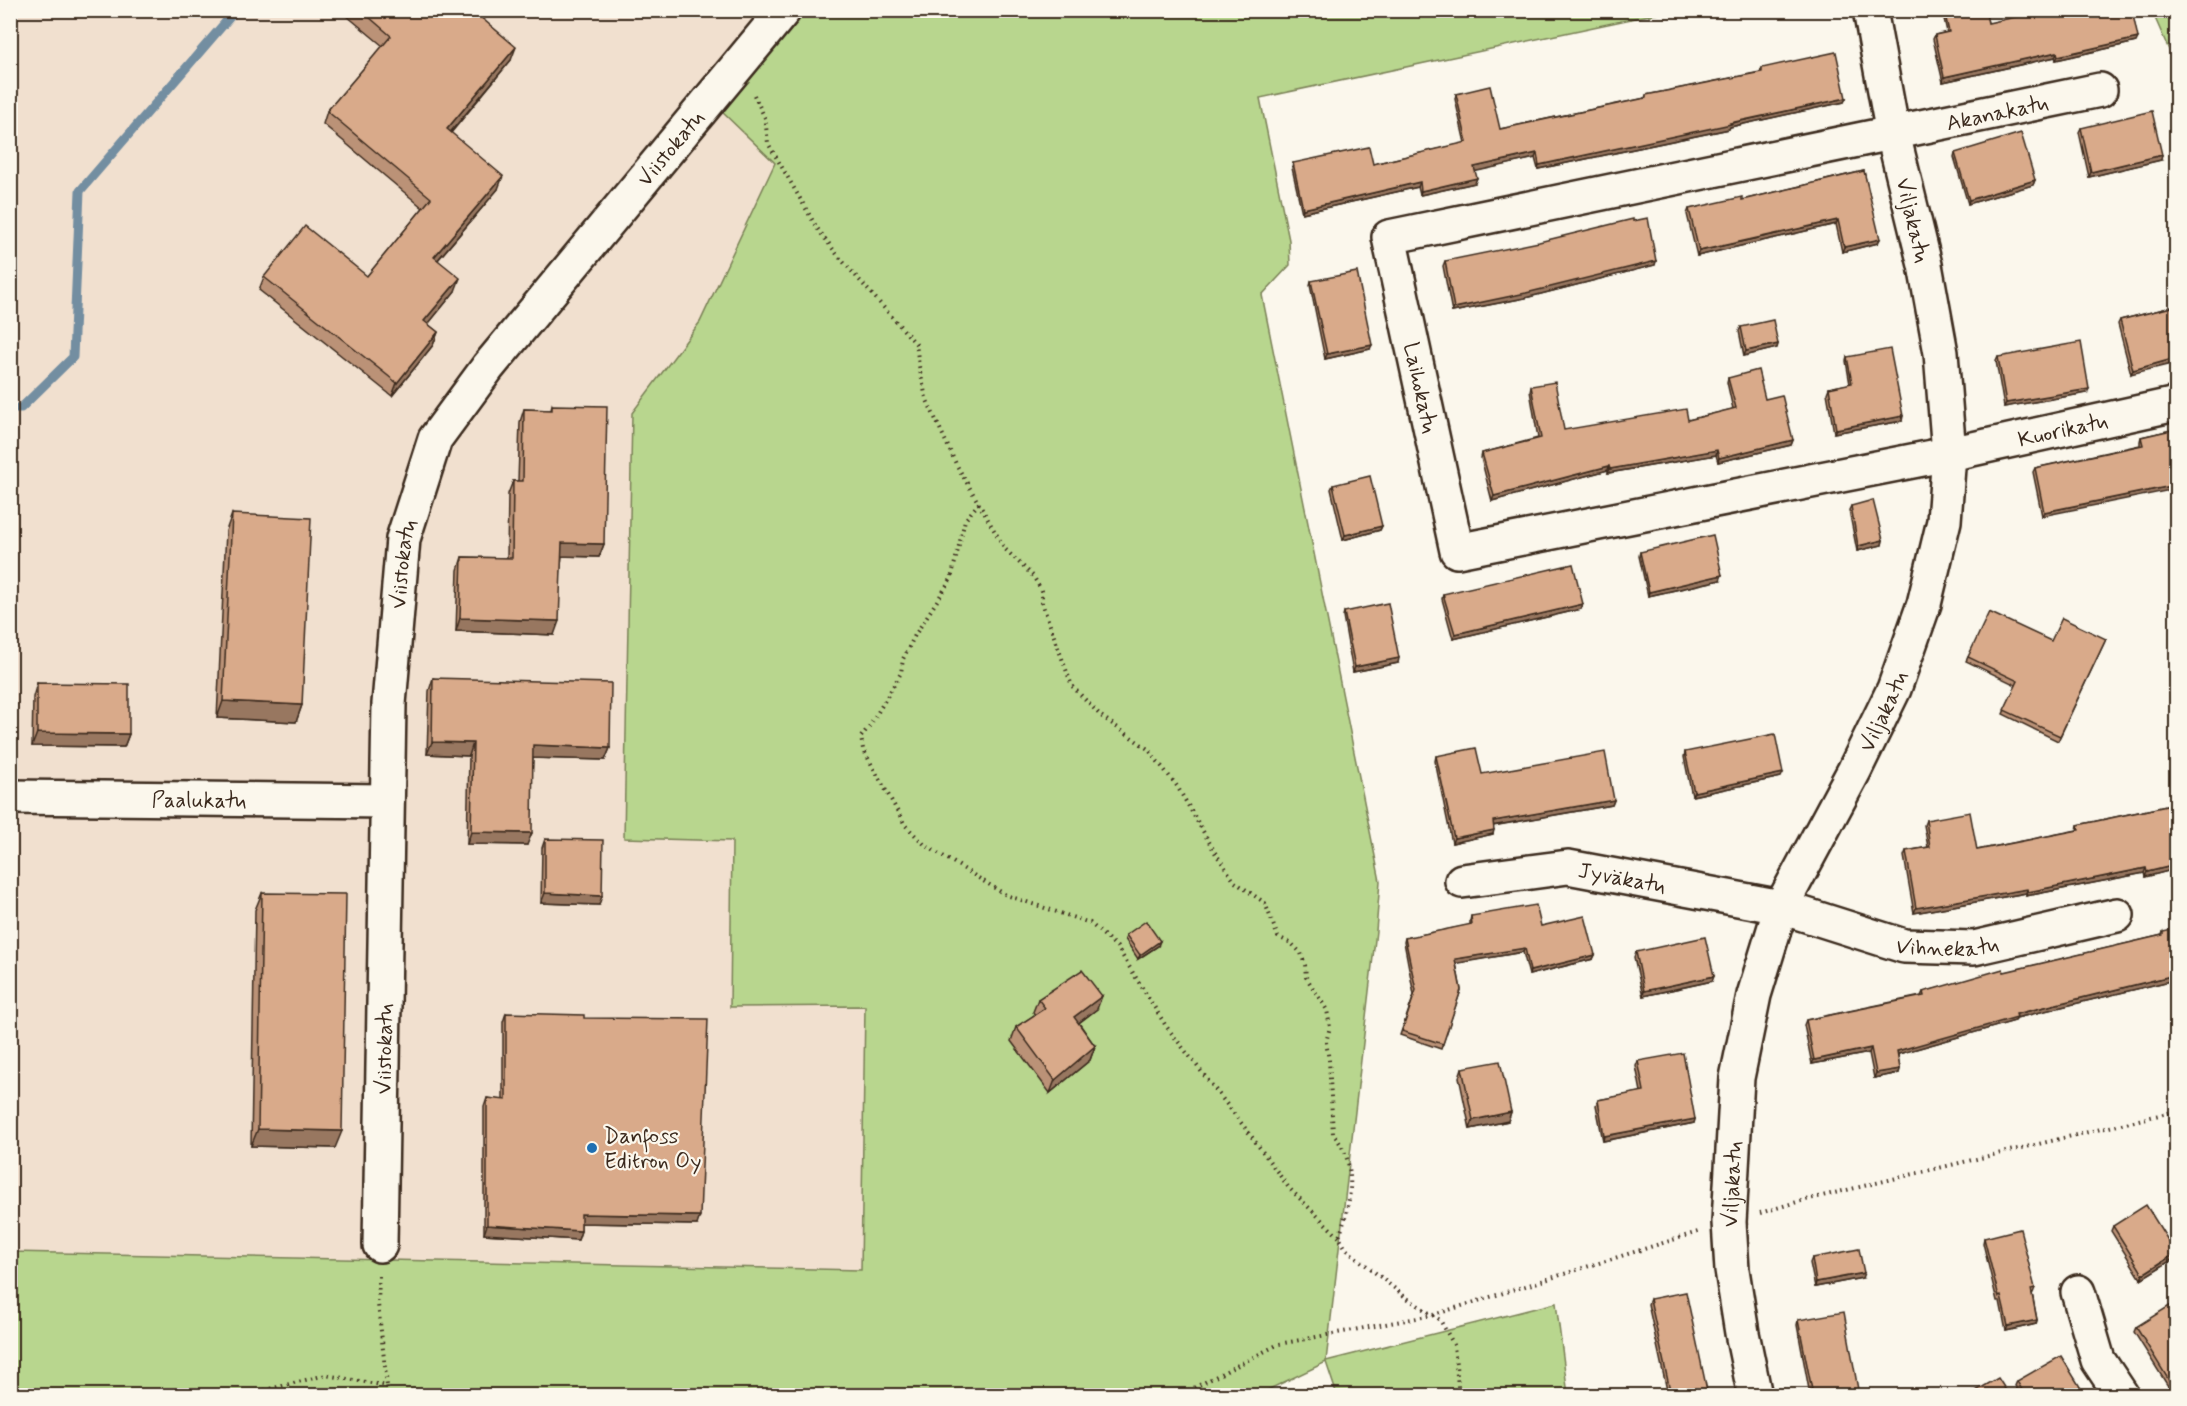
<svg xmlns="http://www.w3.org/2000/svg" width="2187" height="1406" font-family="Mynerve,sans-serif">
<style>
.built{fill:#f1e0cf}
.green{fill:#b8d68e;stroke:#7a8056;stroke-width:1.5}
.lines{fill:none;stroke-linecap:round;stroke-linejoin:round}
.stream{stroke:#738ea1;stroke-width:9}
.minor-casing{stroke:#3b2a1e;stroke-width:38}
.path{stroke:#3b2a1e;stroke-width:4;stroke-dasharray:1.5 4.5;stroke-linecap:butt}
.minor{stroke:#fbf7ec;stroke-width:33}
.wall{fill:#bb9277;stroke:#3b2a1e;stroke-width:1.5}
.shaded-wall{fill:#987761;stroke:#3b2a1e;stroke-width:1.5}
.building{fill:#d9aa8a;stroke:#3b2a1e;stroke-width:1.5}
.poi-dot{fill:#1f6fb2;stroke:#fbf7ec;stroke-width:2}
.labels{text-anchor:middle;stroke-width:4.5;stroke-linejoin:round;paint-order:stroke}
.street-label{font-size:22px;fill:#3b2a1e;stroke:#fbf7ec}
.poi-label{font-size:22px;fill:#3b2a1e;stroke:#fbf7ec;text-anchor:start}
</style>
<rect width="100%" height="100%" fill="#fbf7ec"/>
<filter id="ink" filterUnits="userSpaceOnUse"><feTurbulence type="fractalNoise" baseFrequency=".0167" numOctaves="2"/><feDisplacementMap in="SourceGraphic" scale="12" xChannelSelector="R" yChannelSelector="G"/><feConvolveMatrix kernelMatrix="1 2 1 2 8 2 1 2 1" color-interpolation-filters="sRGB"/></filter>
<g filter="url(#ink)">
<path class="built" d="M 11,11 L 800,11 L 775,163 L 700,322 L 632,413 L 624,838 L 732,841 L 730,1006 L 865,1005 L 861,1271 L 11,1252 Z"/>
<g class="green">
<path d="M 800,11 L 1669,11 L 1260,98 L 1289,240 L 1290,265 L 1262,295 L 1380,881 L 1376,931 L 1326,1361 L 1556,1303 L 1568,1395 L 1337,1395 L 1326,1362 L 1255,1396 L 11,1396 L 11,1252 L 861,1270 L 865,1006 L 730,1007 L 732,841 L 624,838 L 632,413 L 700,322 L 775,163 L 719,109 Z"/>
<path d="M 2152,11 L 2176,11 L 2176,66 Z"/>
</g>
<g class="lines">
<path class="stream" d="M 10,408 L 21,408 L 73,357 L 80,191 L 236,10"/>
<g class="minor-casing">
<g id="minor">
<path id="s1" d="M 2100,90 L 1389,237 L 1457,551 L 1968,450 L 2176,404"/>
<path id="s2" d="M 10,797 L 386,801"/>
<path id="s3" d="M 1462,881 L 1568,867 L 1781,907 L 1904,946 L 1974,948 L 2117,915"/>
<path id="s4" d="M 380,1245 L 389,704 L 403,539 L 435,439 L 488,367 L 784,10"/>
<path d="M 2078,1292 L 2098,1360 L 2122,1396"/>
<path id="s5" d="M 1755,1396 L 1742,1333 L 1732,1270 L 1729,1222 L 1737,1078 L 1754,995 L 1781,907 L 1854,771 L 1894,689 L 1924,604 L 1944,521 L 1949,454 L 1941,353 L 1925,265 L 1893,134 L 1870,10"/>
</g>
</g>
<g class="path">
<path d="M 754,95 L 765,118 L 768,143 L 817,228 L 839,257 L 916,344 L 919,366 L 926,398 L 956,464 L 1005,549 L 1033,576 L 1042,591 L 1042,603 L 1072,686 L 1101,716 L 1148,749 L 1177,786 L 1216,854 L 1235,882 L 1265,903 L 1278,937 L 1291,943 L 1301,953 L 1305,965 L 1306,977 L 1327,1010 L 1330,1027 L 1326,1042 L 1329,1060 L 1333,1134 C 1359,1163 1351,1204 1339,1237 L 1346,1249 L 1404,1296 L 1440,1320 L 1454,1345 L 1459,1396"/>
<path d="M 979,503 L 965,520 L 951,579 L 915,635 L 903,659 L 901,673 L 871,724 L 861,737 L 863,749 L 905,825 L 925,845 L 1006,895 L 1090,923 L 1117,947 L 1166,1026 L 1249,1133 L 1289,1188 L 1339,1237"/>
<path d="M 1760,1213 L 1797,1202 L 2176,1111"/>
<path d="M 379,1276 L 378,1304 L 387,1386"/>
<path d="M 241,1396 L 326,1375 L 387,1386 L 389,1396"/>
<path d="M 1178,1396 L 1279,1344 L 1433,1315 L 1698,1232"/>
</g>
<use href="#minor" class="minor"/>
</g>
<g class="wall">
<path d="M 342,10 L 472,10 L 511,60 L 451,133 L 498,189 L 438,260 L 455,291 L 428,324 L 438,332 L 433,345 L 392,396 L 259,290 L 264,277 L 367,276 L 423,208 L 323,124 L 327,111 L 383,46 L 341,11 Z"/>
<path d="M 1942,10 L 1985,10 L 1988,23 L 2136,42 L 2056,60 L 2055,57 L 1943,82 L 1933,39 L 1935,35 L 1947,32 Z"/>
<path d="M 1762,68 L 1846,98 L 1844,102 L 1730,127 L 1729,129 L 1538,169 L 1535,158 L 1475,171 L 1475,183 L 1420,195 L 1418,187 L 1302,213 L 1292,168 L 1293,163 L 1373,164 L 1465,143 L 1455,99 L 1456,94 L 1500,129 L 1645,98 L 1646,95 L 1760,72 Z"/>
<path d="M 2081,128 L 2161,160 L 2089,177 L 2079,132 Z"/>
<path d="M 1955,153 L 2035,180 L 2033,185 L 1968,204 L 1954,157 Z"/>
<path d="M 1864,171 L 1878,243 L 1842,252 L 1836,224 L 1697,256 L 1687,214 L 1689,209 L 1742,200 Z"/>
<path d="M 1445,261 L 1656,261 L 1655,265 L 1525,298 L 1452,312 L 1443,266 Z"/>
<path d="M 1311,281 L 1370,349 L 1325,359 L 1310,285 Z"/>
<path d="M 2176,306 L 2131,374 L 2118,324 L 2120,320 Z"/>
<path d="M 1741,327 L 1778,344 L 1777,348 L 1744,356 L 1739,331 Z"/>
<path d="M 1847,357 L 1902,421 L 1834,433 L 1827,393 L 1829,388 L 1850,384 L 1846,361 Z"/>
<path d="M 1998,357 L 2087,393 L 2004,407 L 1996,361 Z"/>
<path d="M 1728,378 L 1765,399 L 1793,440 L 1791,445 L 1718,462 L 1716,455 L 1608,473 L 1608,470 L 1492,501 L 1481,458 L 1482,453 L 1538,438 L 1530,391 L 1531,386 L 1564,430 L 1688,420 L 1733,409 L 1727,382 Z"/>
<path d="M 552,405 L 604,544 L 599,557 L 562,556 L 554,635 L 456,631 L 458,570 L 462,557 L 507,558 L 508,494 L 513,481 L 518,481 L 520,422 L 524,409 L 551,410 Z"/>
<path d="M 2176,429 L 2042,516 L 2033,472 L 2035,468 L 2140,445 L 2140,441 L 2141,437 Z"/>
<path d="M 1333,485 L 1382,526 L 1380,530 L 1343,540 L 1331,489 Z"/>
<path d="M 1851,506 L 1883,540 L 1882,545 L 1857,551 L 1849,510 Z"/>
<path d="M 232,514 L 302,705 L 296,722 L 217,718 L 226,531 Z"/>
<path d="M 1640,552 L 1720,580 L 1648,596 L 1639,556 Z"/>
<path d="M 1443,594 L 1583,604 L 1581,609 L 1453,639 L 1442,599 Z"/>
<path d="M 1344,612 L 1398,663 L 1353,672 L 1343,616 Z"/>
<path d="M 2106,639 L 2058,741 L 2003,714 L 2016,685 L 1966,661 L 1968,657 Z"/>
<path d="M 433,678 L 610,748 L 605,760 L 533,758 L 527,845 L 467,844 L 469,756 L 427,754 L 429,691 Z"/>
<path d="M 37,683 L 129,734 L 124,747 L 32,746 L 33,697 Z"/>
<path d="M 1685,752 L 1781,777 L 1692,796 L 1684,757 Z"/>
<path d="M 1436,756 L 1482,774 L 1614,800 L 1612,805 L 1493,826 L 1493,834 L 1452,843 L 1435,761 Z"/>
<path d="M 2176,804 L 2176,869 L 2145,877 L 2144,873 L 2026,896 L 2026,893 L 1914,913 L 1904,856 L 1906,851 L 1928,847 L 1924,825 L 1926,820 L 1977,850 L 2077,830 L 2078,825 Z"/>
<path d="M 545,839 L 599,905 L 541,903 L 542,848 Z"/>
<path d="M 262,893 L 335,1148 L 251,1146 L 255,910 Z"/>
<path d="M 1471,916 L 1541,926 L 1595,955 L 1593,959 L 1529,975 L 1523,952 L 1456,963 L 1461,990 L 1441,1049 L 1400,1035 L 1414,995 L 1404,942 L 1405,938 L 1470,925 L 1470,921 Z"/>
<path d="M 2163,932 L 2176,984 L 2171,985 L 2170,981 L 2016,1018 L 2015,1021 L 1898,1054 L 1900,1069 L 1899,1073 L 1874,1078 L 1869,1053 L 1812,1064 L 1804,1025 L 1806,1020 L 1921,996 L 1923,992 L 2162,935 Z"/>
<path d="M 1126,935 L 1158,946 L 1138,959 L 1125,939 Z"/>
<path d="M 1636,952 L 1714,976 L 1712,981 L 1643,996 L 1634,957 Z"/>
<path d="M 1038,999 L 1097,1009 L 1079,1023 L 1095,1046 L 1090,1060 L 1050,1093 L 1011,1041 L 1016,1027 L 1035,1015 L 1033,1012 Z"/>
<path d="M 506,1013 L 697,1225 L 581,1223 L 581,1231 L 578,1240 L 484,1234 L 484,1107 L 487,1098 L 503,1100 L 503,1022 Z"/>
<path d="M 1638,1061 L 1695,1119 L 1694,1123 L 1603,1141 L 1596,1105 L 1598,1100 L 1641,1092 L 1636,1066 Z"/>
<path d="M 1462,1068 L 1511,1112 L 1508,1121 L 1470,1129 L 1459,1077 Z"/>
<path d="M 2113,1226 L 2176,1253 L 2175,1258 L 2141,1279 L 2111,1231 Z"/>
<path d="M 1984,1238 L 2035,1288 L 2033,1293 L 2032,1293 L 2037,1320 L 2036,1324 L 2006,1331 L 2000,1301 L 1997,1301 L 1983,1243 Z"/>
<path d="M 1812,1258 L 1862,1278 L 1815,1287 L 1810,1263 Z"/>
<path d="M 1650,1299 L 1708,1395 L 1668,1395 L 1648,1304 Z"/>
<path d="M 2176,1314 L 2176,1388 L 2171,1391 L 2134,1332 L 2136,1327 Z"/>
<path d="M 1798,1320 L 1859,1395 L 1810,1395 L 1797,1325 Z"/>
<path d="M 2017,1381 L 2085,1395 L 2021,1395 L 2015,1386 Z"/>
</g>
<g class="shaded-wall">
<path d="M 2138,38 L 2136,42 L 2056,60 L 2058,56 Z"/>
<path d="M 516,47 L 511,60 L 442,142 L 447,129 Z"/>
<path d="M 2057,52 L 2055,57 L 1943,82 L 1944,77 Z"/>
<path d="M 1846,98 L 1844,102 L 1730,127 L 1729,129 L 1538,169 L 1539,165 Z"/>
<path d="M 1537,153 L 1535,158 L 1473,172 L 1474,167 Z"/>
<path d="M 2162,155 L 2161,160 L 2089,177 L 2091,172 Z"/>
<path d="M 503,176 L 498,189 L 429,270 L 434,257 Z"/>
<path d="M 1477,178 L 1475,183 L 1420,195 L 1421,191 Z"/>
<path d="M 2035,180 L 2033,185 L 1968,204 L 1969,200 Z"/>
<path d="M 1420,182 L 1418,187 L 1302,213 L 1303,209 Z"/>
<path d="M 1838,220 L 1836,224 L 1697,256 L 1699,251 Z"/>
<path d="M 1880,239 L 1878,243 L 1842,252 L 1844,247 Z"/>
<path d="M 1656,261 L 1655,265 L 1525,298 L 1452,312 L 1454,308 Z"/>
<path d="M 460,278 L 455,291 L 420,334 L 424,321 Z"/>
<path d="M 438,332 L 433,345 L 392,396 L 397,383 Z"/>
<path d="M 1778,344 L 1777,348 L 1744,356 L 1746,351 Z"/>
<path d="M 1372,345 L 1370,349 L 1325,359 L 1327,354 Z"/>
<path d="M 2176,358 L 2176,363 L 2131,374 L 2133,370 Z"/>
<path d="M 2089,389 L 2087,393 L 2004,407 L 2006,403 Z"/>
<path d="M 1903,416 L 1902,421 L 1834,433 L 1836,429 Z"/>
<path d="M 1793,440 L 1791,445 L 1718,462 L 1719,458 Z"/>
<path d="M 1717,450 L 1716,455 L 1608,473 L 1610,469 Z"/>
<path d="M 1609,466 L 1608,470 L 1492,501 L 1494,496 Z"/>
<path d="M 2176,485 L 2176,489 L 2042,516 L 2044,512 Z"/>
<path d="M 1382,526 L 1380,530 L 1343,540 L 1345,535 Z"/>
<path d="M 1883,540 L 1882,545 L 1857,551 L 1858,546 Z"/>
<path d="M 562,543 L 604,544 L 599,557 L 557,556 Z"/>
<path d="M 1722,575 L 1720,580 L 1648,596 L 1649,592 Z"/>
<path d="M 1583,604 L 1581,609 L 1453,639 L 1455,634 Z"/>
<path d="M 460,618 L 559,621 L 554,635 L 456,631 Z"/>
<path d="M 1399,658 L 1398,663 L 1353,672 L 1355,667 Z"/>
<path d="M 223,701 L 302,705 L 296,722 L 217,718 Z"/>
<path d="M 37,733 L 129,734 L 124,747 L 32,746 Z"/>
<path d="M 432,742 L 473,743 L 469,756 L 427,754 Z"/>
<path d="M 533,745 L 610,748 L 605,760 L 529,758 Z"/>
<path d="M 1783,773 L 1781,777 L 1692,796 L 1694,792 Z"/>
<path d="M 1614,800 L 1612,805 L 1491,826 L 1493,821 Z"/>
<path d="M 1494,830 L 1493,834 L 1452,843 L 1454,838 Z"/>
<path d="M 471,832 L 532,833 L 527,845 L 467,844 Z"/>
<path d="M 2176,865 L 2176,869 L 2145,877 L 2147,872 Z"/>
<path d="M 2146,868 L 2144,873 L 2026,896 L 2028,892 Z"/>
<path d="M 2027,889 L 2026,893 L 1914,913 L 1916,908 Z"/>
<path d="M 545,893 L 602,896 L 599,905 L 541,903 Z"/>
<path d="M 1160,941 L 1158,946 L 1138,959 L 1140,955 Z"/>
<path d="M 1525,948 L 1523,952 L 1453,964 L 1455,959 Z"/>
<path d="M 1595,955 L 1593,959 L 1529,975 L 1530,971 Z"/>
<path d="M 1714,976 L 1712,981 L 1643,996 L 1644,991 Z"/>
<path d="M 2171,976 L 2170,981 L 2016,1018 L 2015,1021 L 1895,1055 L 1897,1051 L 2016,1014 Z"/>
<path d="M 2176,980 L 2176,984 L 2171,985 L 2172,981 Z"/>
<path d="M 1102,996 L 1097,1009 L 1069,1030 L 1074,1017 Z"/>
<path d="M 1095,1046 L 1090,1060 L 1050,1093 L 1055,1080 Z"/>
<path d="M 1871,1048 L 1869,1053 L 1812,1064 L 1814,1060 Z"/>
<path d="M 1900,1069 L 1899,1073 L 1874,1078 L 1876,1073 Z"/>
<path d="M 1511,1112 L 1508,1121 L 1470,1129 L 1473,1120 Z"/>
<path d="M 1695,1119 L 1694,1123 L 1603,1141 L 1604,1136 Z"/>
<path d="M 258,1129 L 342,1131 L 335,1148 L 251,1146 Z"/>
<path d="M 581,1214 L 700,1216 L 697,1225 L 578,1223 Z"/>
<path d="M 487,1225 L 581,1231 L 578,1240 L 484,1234 Z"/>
<path d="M 2176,1253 L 2175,1258 L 2141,1279 L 2143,1274 Z"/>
<path d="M 1864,1273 L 1862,1278 L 1815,1287 L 1816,1282 Z"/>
<path d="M 2037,1320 L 2036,1324 L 2006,1331 L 2008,1326 Z"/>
<path d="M 2176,1385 L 2176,1388 L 2171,1391 L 2173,1387 Z"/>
</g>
<g class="building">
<path d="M 361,10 L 472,10 L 516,47 L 447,129 L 503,176 L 434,257 L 460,278 L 424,321 L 438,332 L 397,383 L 264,277 L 305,226 L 367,276 L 431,198 L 327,111 L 391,36 Z"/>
<path d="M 1944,10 L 1985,10 L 1988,23 L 2047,10 L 2132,10 L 2138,38 L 2058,56 L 2057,52 L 1944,77 L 1935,35 L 1949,32 Z"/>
<path d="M 1836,52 L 1846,98 L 1730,123 L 1731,124 L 1539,165 L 1537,153 L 1474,167 L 1477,178 L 1421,191 L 1420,182 L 1303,209 L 1293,163 L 1369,147 L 1373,164 L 1467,142 L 1456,94 L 1490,86 L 1500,129 L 1646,98 L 1646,95 L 1762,72 L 1762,68 Z"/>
<path d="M 2152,111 L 2162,155 L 2091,172 L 2081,128 Z"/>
<path d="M 2021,133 L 2035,180 L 1969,200 L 1955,153 Z"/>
<path d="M 1864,171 L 1880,239 L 1844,247 L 1838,220 L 1699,251 L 1689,209 L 1742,197 L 1742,200 Z"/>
<path d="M 1648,218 L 1656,261 L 1526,293 L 1454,308 L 1445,261 L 1539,242 L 1633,219 L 1633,221 Z"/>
<path d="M 1357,272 L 1372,345 L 1327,354 L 1311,281 Z"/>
<path d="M 2176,306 L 2176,358 L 2133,370 L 2120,320 Z"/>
<path d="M 1773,320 L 1778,344 L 1746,351 L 1741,327 Z"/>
<path d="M 2081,342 L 2089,389 L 2006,403 L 1998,357 Z"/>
<path d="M 1890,349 L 1903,416 L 1836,429 L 1829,388 L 1852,383 L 1847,357 Z"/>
<path d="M 1758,370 L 1765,399 L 1782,395 L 1793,440 L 1719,458 L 1717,450 L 1610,469 L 1609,466 L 1494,496 L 1482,453 L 1541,438 L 1531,386 L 1555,382 L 1564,430 L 1686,409 L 1688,420 L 1736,408 L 1728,378 Z"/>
<path d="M 552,405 L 607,406 L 604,544 L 562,543 L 559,621 L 460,618 L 462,557 L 512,558 L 513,481 L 523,481 L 524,409 L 552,410 Z"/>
<path d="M 2176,429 L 2176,485 L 2044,512 L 2035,468 L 2143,445 L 2141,437 Z"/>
<path d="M 1370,476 L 1382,526 L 1345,535 L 1333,485 Z"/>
<path d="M 1873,500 L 1883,540 L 1858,546 L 1851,506 Z"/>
<path d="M 232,514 L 311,518 L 302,705 L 223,701 Z"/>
<path d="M 1713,535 L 1722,575 L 1649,592 L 1640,552 Z"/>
<path d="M 1573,564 L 1583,604 L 1455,634 L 1443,594 Z"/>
<path d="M 1388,603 L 1399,658 L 1355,667 L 1344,612 Z"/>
<path d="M 1989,612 L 2051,641 L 2062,618 L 2106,639 L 2060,736 L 2004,710 L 2018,681 L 1968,657 Z"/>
<path d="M 433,678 L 611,683 L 610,748 L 533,745 L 532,833 L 471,832 L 473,743 L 432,742 Z"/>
<path d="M 37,683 L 129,684 L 129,734 L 37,733 Z"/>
<path d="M 1775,734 L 1783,773 L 1694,792 L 1685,752 Z"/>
<path d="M 1476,748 L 1482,774 L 1605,752 L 1614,800 L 1493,821 L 1494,830 L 1454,838 L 1436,756 Z"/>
<path d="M 2176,804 L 2176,865 L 2147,872 L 2146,868 L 2028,892 L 2027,889 L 1916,908 L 1906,851 L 1930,847 L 1926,820 L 1970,812 L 1977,850 L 2079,830 L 2078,825 Z"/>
<path d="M 545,839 L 603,840 L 602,896 L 545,893 Z"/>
<path d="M 262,893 L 346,894 L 342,1131 L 258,1129 Z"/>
<path d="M 1536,905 L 1541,926 L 1585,916 L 1595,955 L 1530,971 L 1525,948 L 1455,959 L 1461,990 L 1443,1044 L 1402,1031 L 1416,990 L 1405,938 L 1472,924 L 1471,916 Z"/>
<path d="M 1146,921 L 1160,941 L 1140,955 L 1126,935 Z"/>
<path d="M 2176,929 L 2176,980 L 2172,981 L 2171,976 L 2016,1014 L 2017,1017 L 1897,1051 L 1900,1069 L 1876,1073 L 1871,1048 L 1814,1060 L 1806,1020 L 1924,996 L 1923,992 L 2003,969 L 2004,972 L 2163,935 L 2163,932 Z"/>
<path d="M 1705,937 L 1714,976 L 1644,991 L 1636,952 Z"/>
<path d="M 1082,970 L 1102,996 L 1074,1017 L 1095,1046 L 1055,1080 L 1016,1027 L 1045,1008 L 1038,999 Z"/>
<path d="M 506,1013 L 584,1015 L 584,1018 L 708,1019 L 700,1216 L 581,1214 L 581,1231 L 487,1225 L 487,1098 L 506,1100 Z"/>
<path d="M 1683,1053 L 1695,1119 L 1604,1136 L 1598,1100 L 1644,1091 L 1638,1061 Z"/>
<path d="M 1500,1061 L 1511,1112 L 1473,1120 L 1462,1068 Z"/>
<path d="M 2146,1205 L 2176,1253 L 2143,1274 L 2113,1226 Z"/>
<path d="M 2020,1229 L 2035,1288 L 2031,1289 L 2037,1320 L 2008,1326 L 2001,1296 L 1999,1297 L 1984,1238 Z"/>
<path d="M 1859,1249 L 1864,1273 L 1816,1282 L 1812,1258 Z"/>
<path d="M 1686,1292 L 1708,1395 L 1671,1395 L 1650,1299 Z"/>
<path d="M 2171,1305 L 2176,1314 L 2176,1385 L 2173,1387 L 2136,1327 Z"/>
<path d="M 1844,1312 L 1859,1395 L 1813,1395 L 1798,1320 Z"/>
<path d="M 2061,1356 L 2085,1395 L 2025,1395 L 2017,1381 Z"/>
<path d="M 1998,1378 L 2009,1395 L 1969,1395 Z"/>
</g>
</g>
<circle class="poi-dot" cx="592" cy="1148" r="6"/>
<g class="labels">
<g class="street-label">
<text transform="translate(1997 112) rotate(-12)" y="8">Akanakatu</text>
<text dy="8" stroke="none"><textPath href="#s4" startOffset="1186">Viistokatu</textPath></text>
<text transform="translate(1914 220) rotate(77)" y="8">Viljakatu</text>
<text dy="8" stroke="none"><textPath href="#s1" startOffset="880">Laihokatu</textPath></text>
<text dy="8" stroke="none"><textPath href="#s1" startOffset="1665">Kuorikatu</textPath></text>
<text dy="8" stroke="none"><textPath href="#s4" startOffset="682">Viistokatu</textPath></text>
<text dy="8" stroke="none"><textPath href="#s5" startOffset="718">Viljakatu</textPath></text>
<text dy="8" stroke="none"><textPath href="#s2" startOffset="189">Paalukatu</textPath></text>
<text dy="8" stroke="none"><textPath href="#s3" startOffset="162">Jyväkatu</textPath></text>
<text dy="8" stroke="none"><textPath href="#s3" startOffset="496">Vihnekatu</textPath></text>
<text dy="8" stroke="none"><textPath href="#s4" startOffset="196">Viistokatu</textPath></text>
<text dy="8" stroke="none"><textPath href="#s5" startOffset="214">Viljakatu</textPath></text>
</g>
<g class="poi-label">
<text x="604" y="1143">Danfoss<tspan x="604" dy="25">Editron Oy</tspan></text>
</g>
</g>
<rect width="2187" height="1406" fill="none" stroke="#fbf7ec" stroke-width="36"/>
<rect x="18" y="18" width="2151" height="1370" fill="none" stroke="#3b2a1e" stroke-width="2" filter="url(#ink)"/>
</svg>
